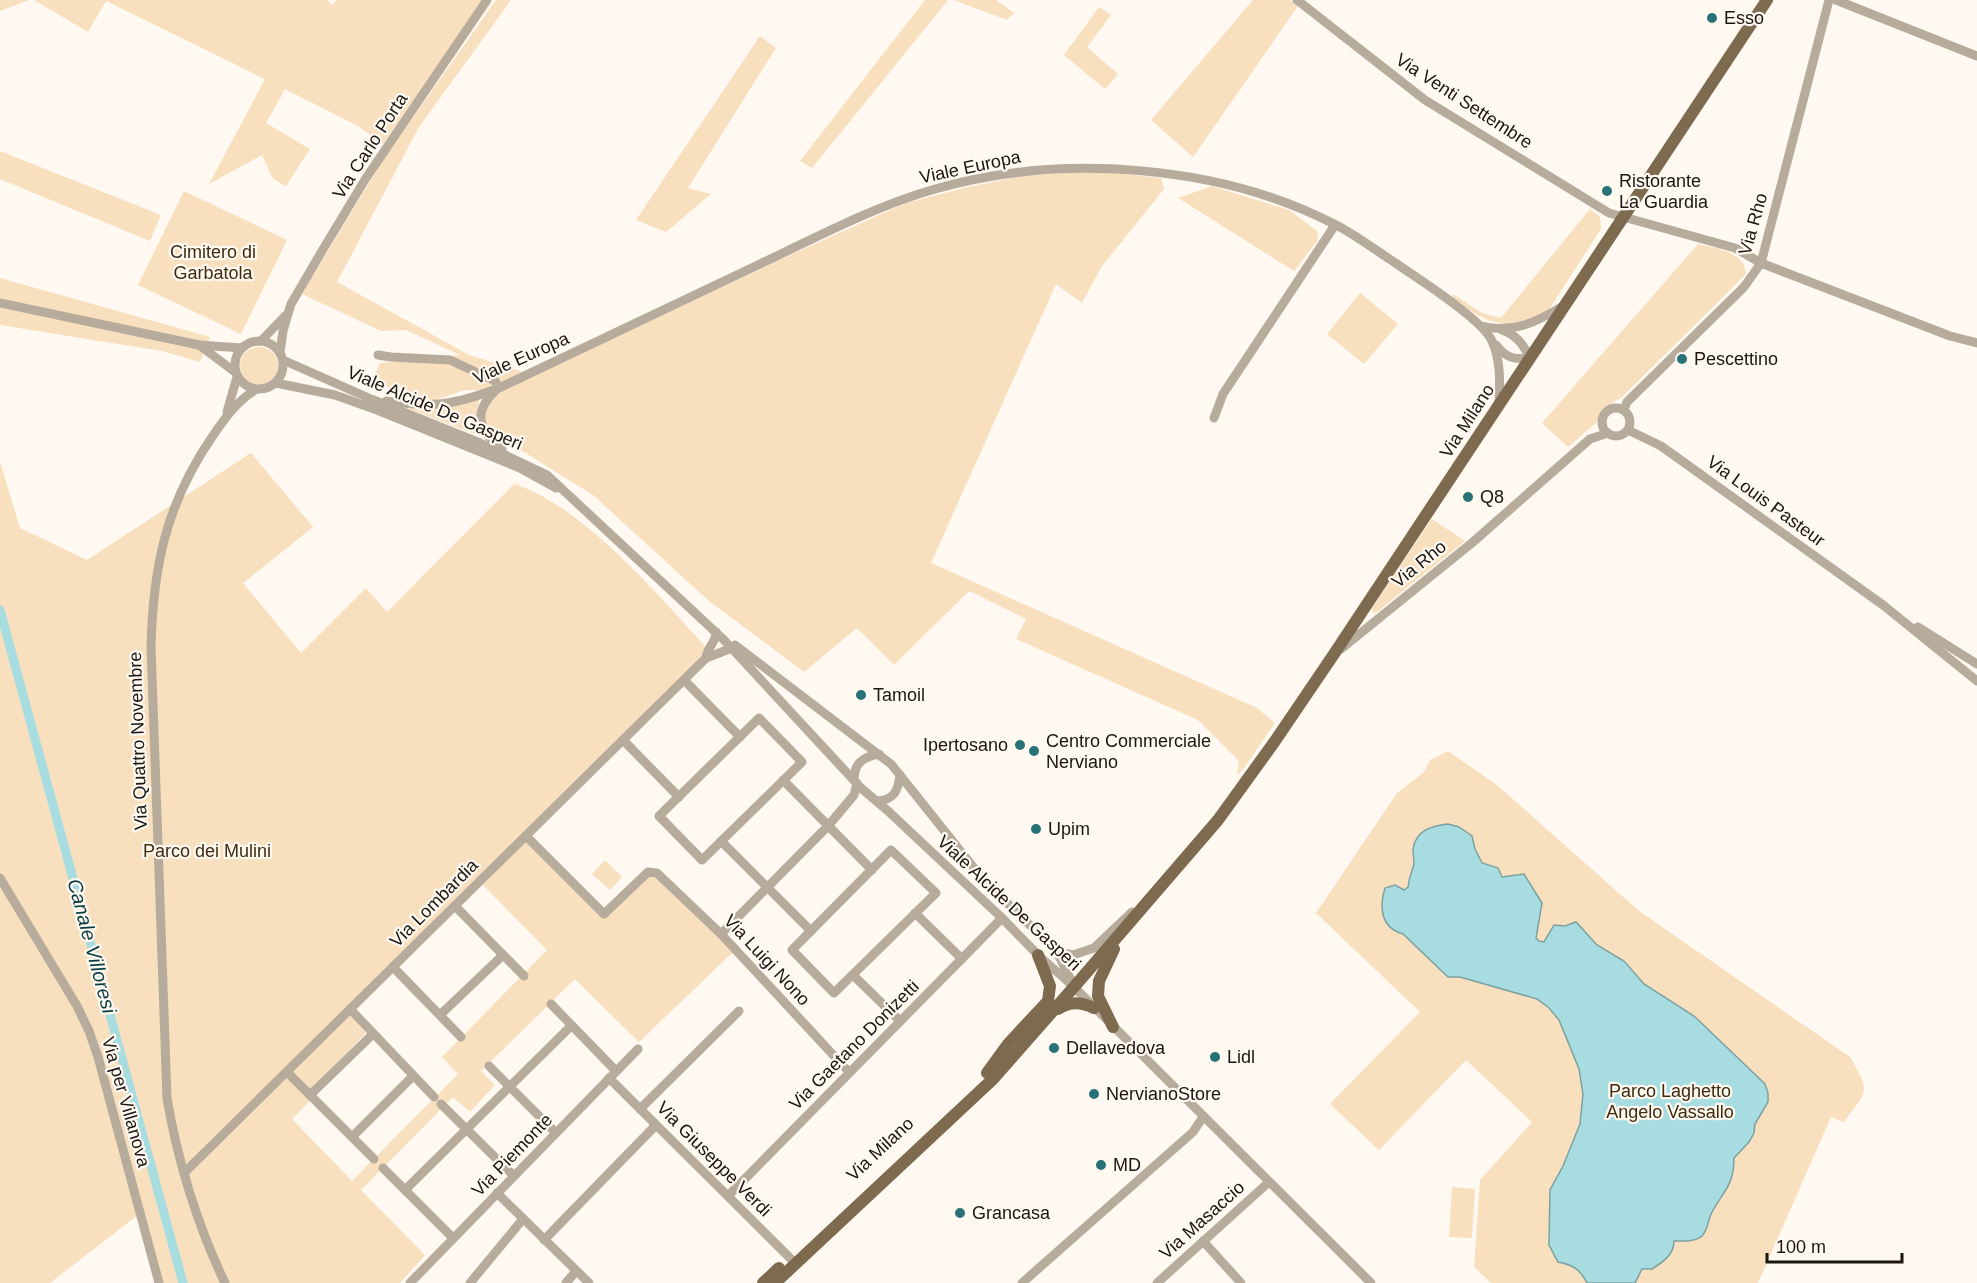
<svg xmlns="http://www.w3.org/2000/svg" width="1977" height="1283" font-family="Helvetica,sans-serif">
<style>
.green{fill:#f8dfbe}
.water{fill:#a7dde0;stroke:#7da1a2;stroke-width:1.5}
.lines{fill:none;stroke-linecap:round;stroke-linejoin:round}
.canal{stroke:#a7dde0;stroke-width:9}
.minor{stroke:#b7ab9c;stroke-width:9}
.major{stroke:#7e6a4f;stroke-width:12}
.poi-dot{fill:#277276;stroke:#fff9f1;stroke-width:2}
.labels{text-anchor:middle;stroke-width:4.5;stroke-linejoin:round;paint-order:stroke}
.poi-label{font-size:18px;fill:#1a1612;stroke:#fff9f1;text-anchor:start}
.street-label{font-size:18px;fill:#1a1612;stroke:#fff9f1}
.park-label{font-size:18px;fill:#3f2b0e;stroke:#fff9f1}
.water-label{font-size:20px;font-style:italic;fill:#093d40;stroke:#fff9f1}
</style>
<rect width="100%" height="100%" fill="#fff9f1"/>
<g class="green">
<path d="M 0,0 L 29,0 L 0,11 Z"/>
<path d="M 34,0 L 326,0 L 333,5 L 336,0 L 483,0 L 383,144 L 358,126 L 285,89 L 266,123 L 310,149 L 286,186 L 273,179 L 262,155 L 209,184 L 265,79 L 106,1 L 88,32 Z"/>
<path d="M 496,0 L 511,0 L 419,127 L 337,282 L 469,355 L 518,370 L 530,377 L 799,251 L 906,203 L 972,186 L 1023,176 L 1097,171 L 1161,178 L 1164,189 L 1102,266 L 1082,303 L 1056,284 L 931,563 L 1257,708 L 1275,723 L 1244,768 L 1237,775 L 1239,761 L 1198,720 L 1016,639 L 1026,619 L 969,591 L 894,665 L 857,628 L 804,672 L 709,601 L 593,495 L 524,452 L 493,438 L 484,423 L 485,409 L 496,394 L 502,391 L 465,390 L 432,401 L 372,382 L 380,363 L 460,355 L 406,330 L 381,331 L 302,294 L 383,160 Z"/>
<path d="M 925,0 L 948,0 L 812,168 L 800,161 Z"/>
<path d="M 954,0 L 996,0 L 1014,13 L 1007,20 Z"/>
<path d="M 1253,0 L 1290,0 L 1298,6 L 1193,157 L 1151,120 Z"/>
<path d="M 1099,7 L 1111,15 L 1087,47 L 1118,74 L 1105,89 L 1064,55 Z"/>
<path d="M 760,36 L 776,48 L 688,188 L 711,194 L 666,232 L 636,220 Z"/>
<path d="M 0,151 L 161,215 L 150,241 L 0,179 Z"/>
<path d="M 1212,186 L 1289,210 L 1317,231 L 1318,240 L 1294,271 L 1178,198 Z"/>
<path d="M 184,191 L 287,240 L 241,334 L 138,285 Z"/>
<path d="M 1590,209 L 1600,217 L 1601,229 L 1548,311 L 1521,323 L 1504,324 L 1488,320 L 1474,313 L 1453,298 L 1453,294 L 1482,313 L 1501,318 Z"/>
<path d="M 1698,244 C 1716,248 1744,251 1746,274 L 1622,397 L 1604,408 L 1597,422 L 1568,447 L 1542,423 Z"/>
<path d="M 0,278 L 210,337 L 200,362 L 162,351 L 0,325 Z"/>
<path d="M 1360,293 L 1398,324 L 1364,364 L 1327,334 Z"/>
<circle cx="259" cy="366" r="19"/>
<path d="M 480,397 C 477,416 473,420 485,438 L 407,408 Z"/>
<path d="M 251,453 L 313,527 L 243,583 L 301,653 L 366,588 L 387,612 L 514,484 C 582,505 658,595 706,647 L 702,655 L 676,683 L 344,1009 L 366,1033 L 305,1094 L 310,1101 L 292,1119 L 352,1181 L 458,1074 L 442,1057 L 547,950 L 483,885 L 527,839 L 605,917 L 649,877 L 656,876 L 734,951 L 639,1042 L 575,979 L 481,1071 L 495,1085 L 470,1112 L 453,1097 L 361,1190 L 425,1255 L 400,1283 L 163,1283 L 143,1211 L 50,1283 L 0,1283 L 0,462 L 20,528 L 87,560 Z"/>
<path d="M 1432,519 L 1465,541 L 1377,612 L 1373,613 L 1372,608 Z"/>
<path d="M 1448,751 L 1497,785 L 1639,911 L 1850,1057 C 1871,1094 1868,1088 1844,1122 L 1831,1117 L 1758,1283 L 1491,1283 L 1474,1267 L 1480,1180 L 1532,1122 L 1466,1060 L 1379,1150 L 1330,1104 L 1420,1012 L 1316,913 L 1397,793 L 1424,772 L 1430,760 Z"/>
<path d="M 605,860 L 622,877 L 610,890 L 592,874 Z"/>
<path d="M 1452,1187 L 1475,1189 L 1472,1238 L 1449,1237 Z"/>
</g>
<path class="water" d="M 1448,824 L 1459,827 L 1472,836 L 1475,849 L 1482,863 L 1498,868 L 1502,877 L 1524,874 L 1542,903 L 1536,938 L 1539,941 L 1544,942 L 1554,925 L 1565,926 L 1576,922 L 1597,945 L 1624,961 L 1644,984 L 1694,1016 L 1765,1084 L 1768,1093 L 1768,1102 L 1755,1124 L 1754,1133 L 1749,1142 L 1734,1158 C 1734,1186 1723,1191 1711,1214 C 1708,1221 1708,1230 1702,1236 C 1695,1242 1683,1241 1674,1241 C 1674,1255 1663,1262 1652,1269 L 1642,1269 L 1635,1283 L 1587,1283 C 1580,1269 1573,1265 1558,1262 L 1549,1245 L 1550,1190 L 1563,1166 L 1580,1124 L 1583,1094 L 1579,1069 L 1559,1020 L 1549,1008 L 1537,999 L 1460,977 L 1448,977 L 1403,934 C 1381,928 1379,908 1385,888 L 1395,885 L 1404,890 L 1408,887 C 1409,876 1412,872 1414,864 C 1414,859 1413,854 1413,849 C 1416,830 1431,826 1448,824 Z"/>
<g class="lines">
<path class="canal" d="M 0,610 L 183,1283"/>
<g class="minor">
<path d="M 1297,0 L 1425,100 L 1609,213 L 1735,248 L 1761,263 L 1950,336 L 1977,343"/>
<path d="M 1836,0 L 1977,56"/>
<path d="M 0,303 L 199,345 L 235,372"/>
<path d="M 1481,326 C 1513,334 1537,322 1563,306"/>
<circle cx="259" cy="365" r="24"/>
<path d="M 261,341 L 285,316"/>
<path d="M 199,345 L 242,348"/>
<path d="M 1496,345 C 1506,358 1514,360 1530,358 C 1522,342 1516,335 1500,329"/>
<path d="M 280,352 L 283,331 L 291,304 L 322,251 L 366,178 L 487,0"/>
<path d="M 378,355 L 391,357 L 450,360 L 495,381 L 499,388"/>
<path d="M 283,360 L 371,399 L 480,443 L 547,475 L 724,640 L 861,788 L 888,811 L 1002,918 L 1038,955 L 1074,987 L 1371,1283"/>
<path d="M 276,383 L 335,395 L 377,410 L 520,468 L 556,488"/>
<path d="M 495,391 C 472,413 479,432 502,449"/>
<path d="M 386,401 C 432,408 455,405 499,388 C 586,346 673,305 760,264 C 817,237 875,206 935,189 C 1061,153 1219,164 1336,225 C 1356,235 1375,250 1394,262 C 1417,278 1482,319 1492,341 C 1501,361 1500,383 1499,404"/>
<circle cx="1616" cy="422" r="14"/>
<path d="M 1624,410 L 1627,402 L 1744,287 L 1761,263 L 1829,0"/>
<path d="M 227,412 L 237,377"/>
<path d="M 1214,418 L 1223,394 L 1335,225"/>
<path d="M 1628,430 L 1661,446 L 1883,605 L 1977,681"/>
<path d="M 1918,627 L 1977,664"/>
<path d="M 735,645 L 891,764 L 982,878 L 1057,952 L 1072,982"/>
<path d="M 1341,649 L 1473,542 L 1590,439 L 1608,433"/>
<path d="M 706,658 C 707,647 716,643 716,632"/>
<path d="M 684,680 L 740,737"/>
<path d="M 759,718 L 802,762 L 702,860 L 659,816 Z"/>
<path d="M 623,740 L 679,797"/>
<path d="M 783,780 L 872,870"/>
<path d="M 854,780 C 854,763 863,757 879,754"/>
<path d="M 877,801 C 894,800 898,791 900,775"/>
<path d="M 526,836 L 604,914 L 648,872 L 657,873 L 721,934 L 849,1072"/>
<path d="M 721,841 L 811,931"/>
<path d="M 891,850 L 936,893 L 834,993 L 792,950 Z"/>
<path d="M 0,878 L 77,1006 L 89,1031 L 98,1057 L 159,1283"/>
<path d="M 455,906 L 524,976"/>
<path d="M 915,913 L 962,959"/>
<path d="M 721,934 L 828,826 L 854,795 L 857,783"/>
<path d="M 1057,952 L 1073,955 L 1094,948 L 1132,912"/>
<path d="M 393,967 L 461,1037"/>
<path d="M 853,975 L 900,1021"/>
<path d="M 551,1004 L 616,1071"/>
<path d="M 350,1009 L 434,1097"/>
<path d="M 440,1015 L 503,955"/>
<path d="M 489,1066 L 556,1133"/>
<path d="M 287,1072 L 374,1159"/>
<path d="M 609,1078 L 796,1264"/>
<path d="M 310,1095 L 373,1034"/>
<path d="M 441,1104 L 514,1176"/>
<path d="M 640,1109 L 739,1011"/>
<path d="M 352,1137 L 413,1076"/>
<path d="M 383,1168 L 453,1238"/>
<path d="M 184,1173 L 706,658 L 732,648"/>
<path d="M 405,1190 L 571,1026"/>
<path d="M 497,1193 L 589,1283"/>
<path d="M 729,1195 L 1002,918"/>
<path d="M 544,1240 L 656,1125"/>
<path d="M 1203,1241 L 1241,1283"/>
<path d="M 225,1283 C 198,1227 177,1159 167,1098 L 151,647 C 153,567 166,504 212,437 C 225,418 236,402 255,390"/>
<path d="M 410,1283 L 638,1049"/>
<path d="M 470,1283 L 523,1219"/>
<path d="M 566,1283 L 576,1271"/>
<path d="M 1022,1283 L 1193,1132 L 1203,1117"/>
<path d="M 1157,1283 L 1269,1182"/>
</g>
<g class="major">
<path d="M 1058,1009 C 1070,1001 1081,1002 1094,1008"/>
<path d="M 1113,1027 L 1098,996 L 1099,981 L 1114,949"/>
<path d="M 987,1073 L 1008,1044 L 1048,1001 L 1050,986 L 1038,955"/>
<path d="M 763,1283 L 779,1268"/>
<path d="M 775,1283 L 993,1079 L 1074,987 L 1218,820 L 1275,741 L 1334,654 L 1767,0"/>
</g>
</g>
<g class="poi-dot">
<circle cx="1712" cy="18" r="6"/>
<circle cx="1607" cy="191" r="6"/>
<circle cx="1682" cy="359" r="6"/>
<circle cx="1468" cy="497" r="6"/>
<circle cx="861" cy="695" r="6"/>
<circle cx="1020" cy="745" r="6"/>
<circle cx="1034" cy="751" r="6"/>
<circle cx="1036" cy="829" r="6"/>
<circle cx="1054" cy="1048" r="6"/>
<circle cx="1215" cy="1057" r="6"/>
<circle cx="1094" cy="1094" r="6"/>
<circle cx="1101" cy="1165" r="6"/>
<circle cx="960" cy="1213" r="6"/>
</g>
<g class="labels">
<g class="poi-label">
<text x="1724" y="24">Esso</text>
<text x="1619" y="187">Ristorante<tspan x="1619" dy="21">La Guardia</tspan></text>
<text x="1694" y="365">Pescettino</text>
<text x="1480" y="503">Q8</text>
<text x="873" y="701">Tamoil</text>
<text x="1046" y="747">Centro Commerciale<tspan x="1046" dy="21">Nerviano</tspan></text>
<text x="1008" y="751" text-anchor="end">Ipertosano</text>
<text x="1048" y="835">Upim</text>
<text x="1066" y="1054">Dellavedova</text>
<text x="1227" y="1063">Lidl</text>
<text x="1106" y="1100">NervianoStore</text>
<text x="1113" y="1171">MD</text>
<text x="972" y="1219">Grancasa</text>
</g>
<g class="street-label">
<text transform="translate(1464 101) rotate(33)" y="6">Via Venti Settembre</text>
<text transform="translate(370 146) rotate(-57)" y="6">Via Carlo Porta</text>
<text transform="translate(970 167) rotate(-12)" y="6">Viale Europa</text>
<text transform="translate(1753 224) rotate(-74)" y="6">Via Rho</text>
<text transform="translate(521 358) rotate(-24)" y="6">Viale Europa</text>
<text transform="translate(435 408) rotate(23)" y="6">Viale Alcide De Gasperi</text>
<text transform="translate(1467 421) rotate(-57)" y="6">Via Milano</text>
<text transform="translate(1766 501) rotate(36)" y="6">Via Louis Pasteur</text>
<text transform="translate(1419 564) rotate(-39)" y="6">Via Rho</text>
<text transform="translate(138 741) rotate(-92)" y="6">Via Quattro Novembre</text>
<text transform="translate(434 903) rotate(-45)" y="6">Via Lombardia</text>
<text transform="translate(1009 903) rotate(43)" y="6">Viale Alcide De Gasperi</text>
<text transform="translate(767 960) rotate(47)" y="6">Via Luigi Nono</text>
<text transform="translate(854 1045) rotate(-45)" y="6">Via Gaetano Donizetti</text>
<text transform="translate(126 1102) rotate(74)" y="6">Via per Villanova</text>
<text transform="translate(880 1149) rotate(-43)" y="6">Via Milano</text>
<text transform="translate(512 1155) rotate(-46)" y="6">Via Piemonte</text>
<text transform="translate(714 1159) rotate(45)" y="6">Via Giuseppe Verdi</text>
<text transform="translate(1202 1220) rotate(-42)" y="6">Via Masaccio</text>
</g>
<g class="park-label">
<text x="213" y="258">Cimitero di<tspan x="213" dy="21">Garbatola</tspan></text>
<text x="207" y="857">Parco dei Mulini</text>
<text x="1670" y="1097">Parco Laghetto<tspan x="1670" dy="21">Angelo Vassallo</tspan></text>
</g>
<g class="water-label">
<text transform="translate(92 946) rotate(75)" y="7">Canale Villoresi</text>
</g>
</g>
<path d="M1767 1253v9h135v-9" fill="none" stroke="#1a1612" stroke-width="3"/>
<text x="1776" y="1253" font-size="18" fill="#1a1612" stroke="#fff9f1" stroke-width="4.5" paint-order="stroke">100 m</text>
</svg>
